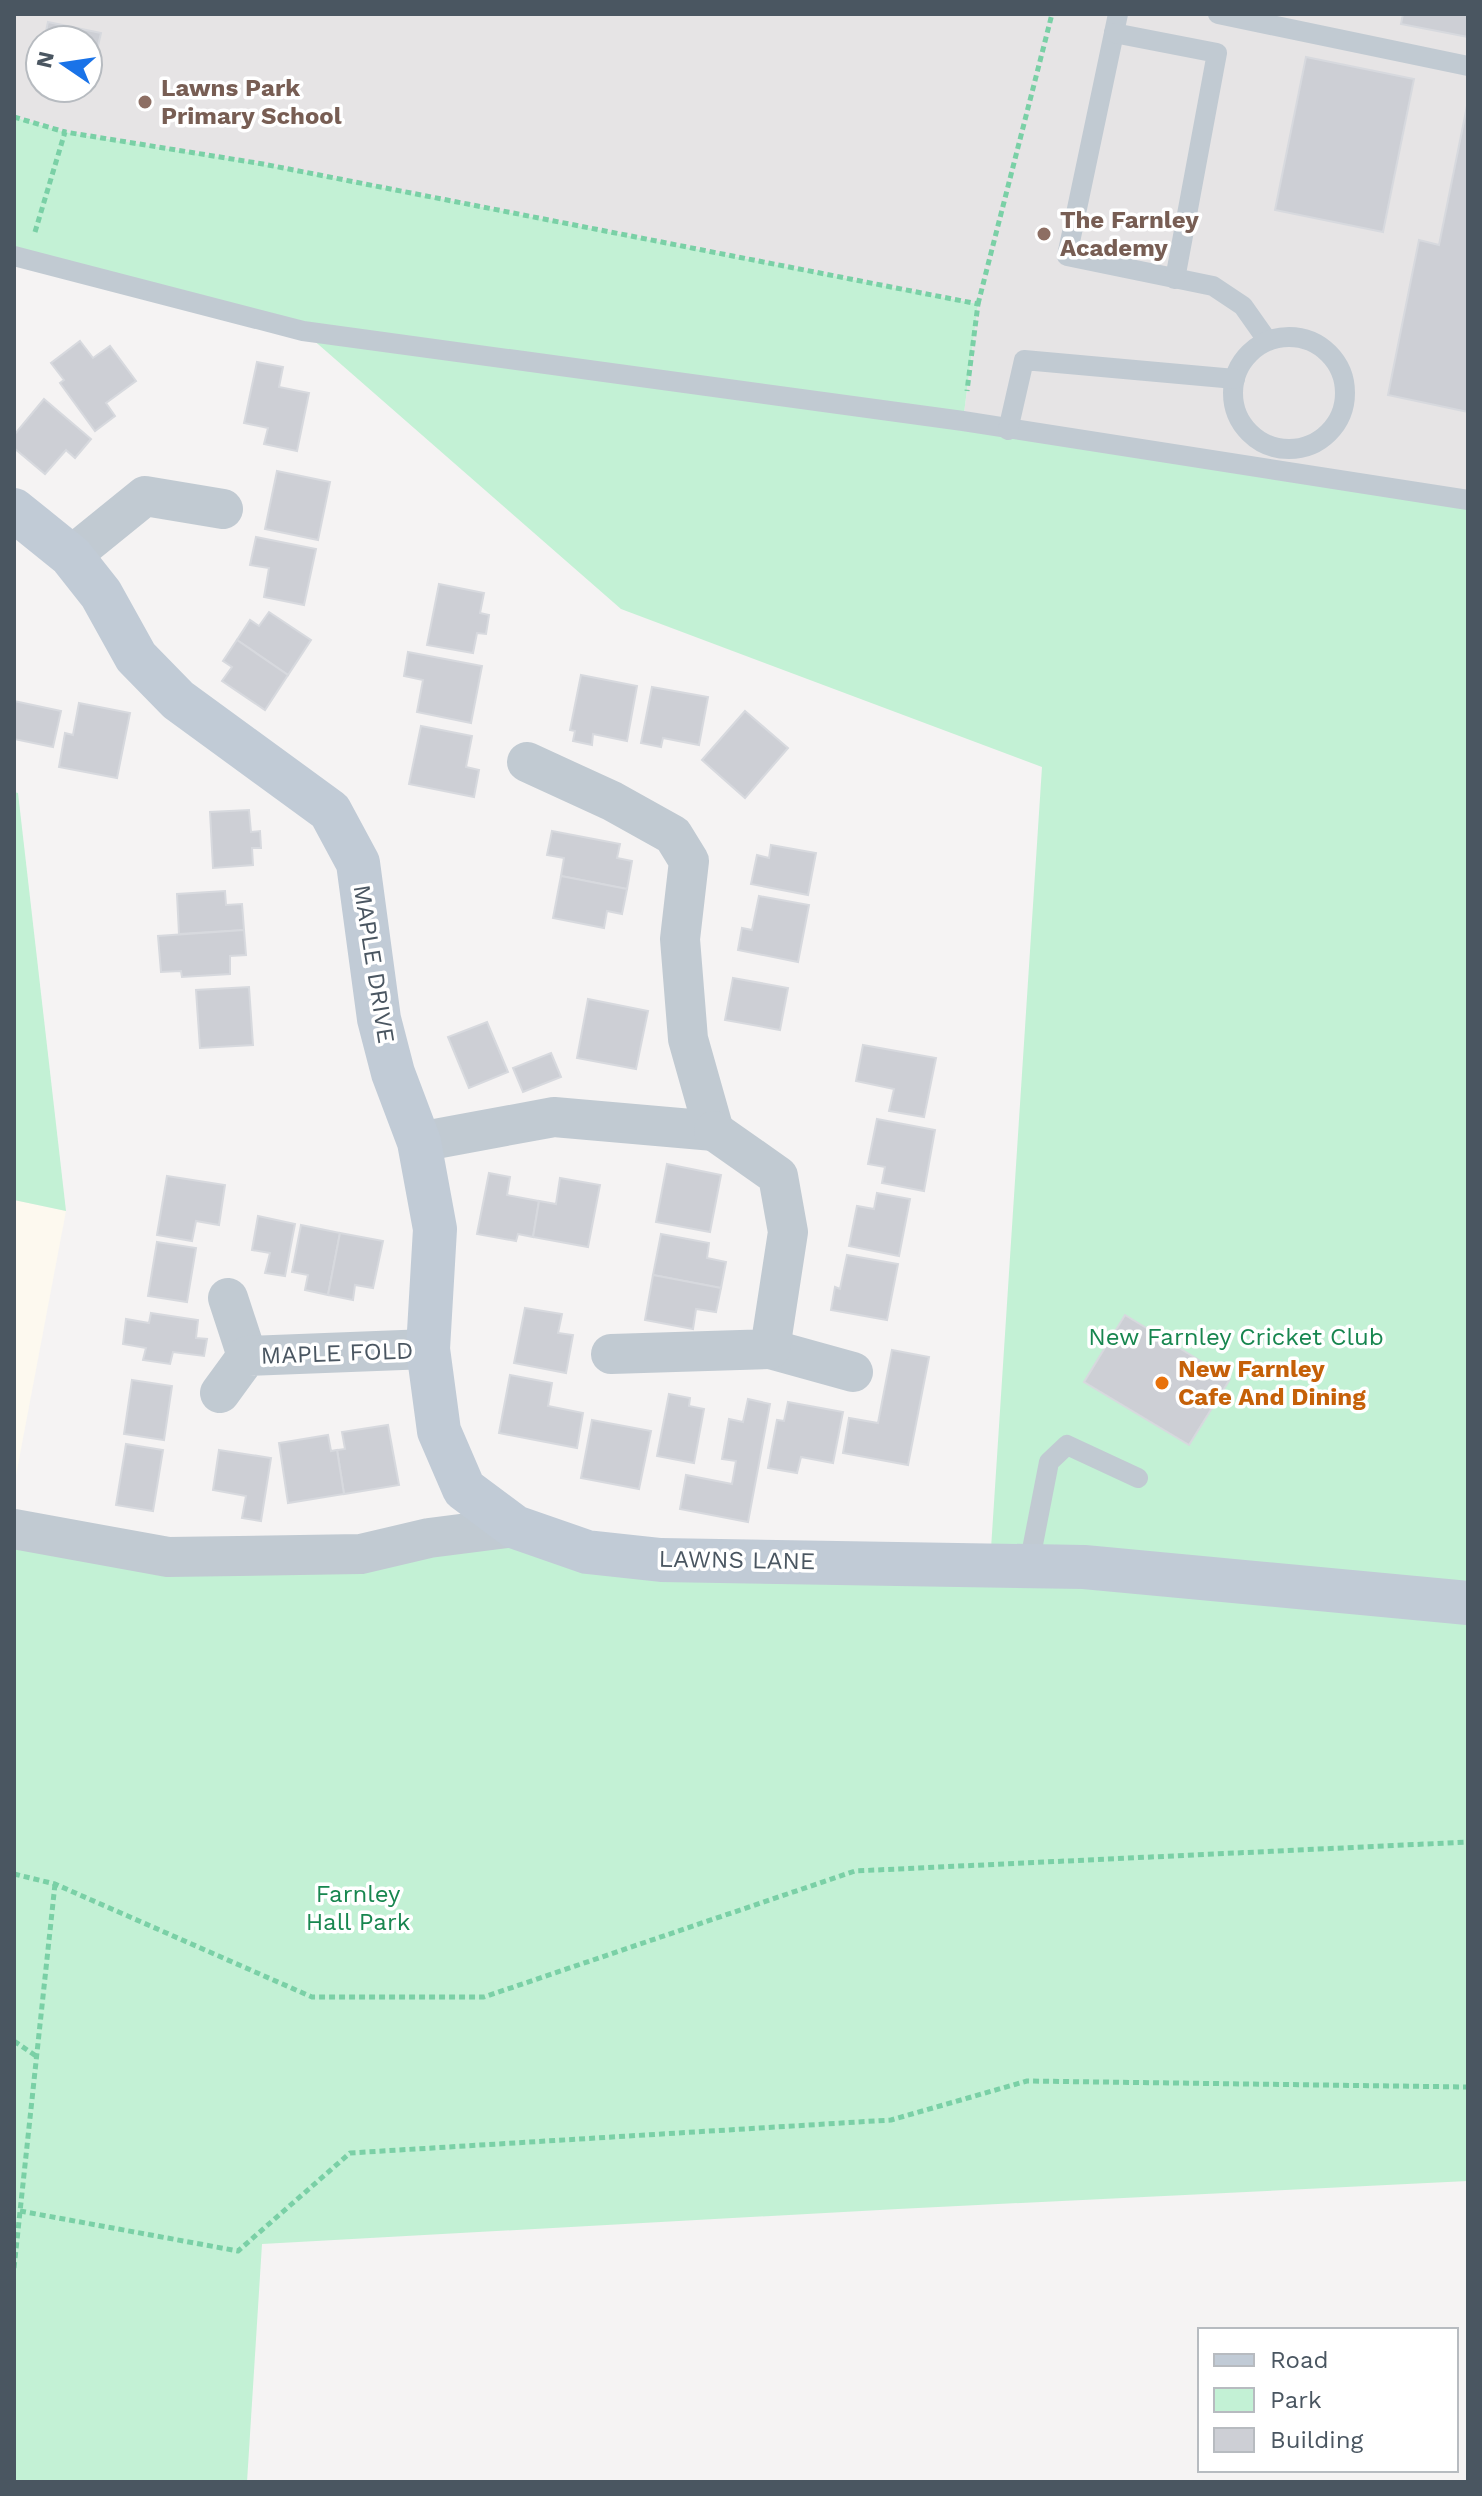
<svg xmlns="http://www.w3.org/2000/svg" width="1482" height="2496" font-family="'Work Sans',sans-serif">
<style>
.commercial{fill:#fdf9ef}
.education{fill:#e6e4e5;fill-rule:evenodd}
.green{fill:#c3f1d5}
.building{fill:#cdcfd5;stroke:#d7d9de;stroke-width:2}
.lines{fill:none;stroke-linecap:round;stroke-linejoin:round}
.path{stroke:#7ad0a6;stroke-width:5;stroke-dasharray:6 4;stroke-linecap:butt}
.lane{stroke:#c1cad2;stroke-width:20}
.street{stroke:#c1cad2;stroke-width:40}
.secondary{stroke:#c1cbd6;stroke-width:44}
.education-dot{fill:#8d6e63;stroke:#fff;stroke-width:3}
.food-dot{fill:#e8710a;stroke:#fff;stroke-width:3}
.labels{text-anchor:middle;stroke-width:7;stroke-linejoin:round;paint-order:stroke}
.education-label{font-size:24px;font-weight:bold;fill:#785e54;stroke:#fff;text-anchor:start}
.street-label{font-size:24px;fill:#4a5661;stroke:#fff}
.park-label{font-size:24px;fill:#17864f;stroke:#fff}
.food-label{font-size:24px;font-weight:bold;fill:#c56008;stroke:#fff;text-anchor:start}
</style>
<rect width="100%" height="100%" fill="#f5f3f3"/>
<path class="commercial" d="M 14,1200 L 66,1211 L 14,1486 Z"/>
<path class="education" d="M 14,14 L 1468,14 L 1468,500 L 963,421 L 978,304 L 263,164 L 65,132 L 14,117 ZM 40,40 L 88,40 L 88,88 L 40,88 Z"/>
<g class="green">
<path d="M 14,117 L 65,132 L 263,164 L 978,304 L 963,421 L 1468,500 L 1468,2181 L 898,2209 L 262,2244 L 247,2482 L 14,2482 L 14,1529 L 168,1557 L 429,1538 L 990,1564 L 1042,767 L 621,609 L 303,331 L 14,256 Z"/>
<path d="M 14,792 L 18,793 L 66,1211 L 14,1200 Z"/>
</g>
<g class="building">
<path d="M 1403,14 L 1468,14 L 1468,37 L 1401,24 Z"/>
<path d="M 48,22 L 101,33 L 92,72 L 88,71 L 88,40 L 44,40 Z"/>
<path d="M 1306,57 L 1414,79 L 1383,232 L 1275,210 Z"/>
<path d="M 1468,101 L 1468,412 L 1388,395 L 1419,240 L 1439,245 Z"/>
<path d="M 80,341 L 93,358 L 110,346 L 136,381 L 106,403 L 115,416 L 95,431 L 60,383 L 64,380 L 51,363 Z"/>
<path d="M 257,362 L 283,367 L 279,387 L 309,393 L 297,451 L 264,444 L 268,428 L 244,423 Z"/>
<path d="M 44,399 L 91,439 L 75,458 L 66,450 L 45,474 L 14,448 L 14,435 Z"/>
<path d="M 277,471 L 330,482 L 318,540 L 265,529 Z"/>
<path d="M 256,537 L 316,549 L 304,605 L 264,597 L 269,568 L 250,565 Z"/>
<path d="M 439,584 L 484,593 L 480,613 L 489,615 L 486,634 L 477,633 L 473,653 L 427,645 Z"/>
<path d="M 269,612 L 311,640 L 288,675 L 237,640 L 250,620 L 259,626 Z"/>
<path d="M 237,640 L 288,675 L 265,710 L 222,681 L 232,667 L 223,661 Z"/>
<path d="M 408,652 L 482,666 L 471,723 L 417,712 L 423,680 L 404,676 Z"/>
<path d="M 581,675 L 637,686 L 627,741 L 593,734 L 592,745 L 573,741 L 575,731 L 570,730 Z"/>
<path d="M 652,687 L 708,697 L 699,745 L 663,738 L 661,747 L 641,743 Z"/>
<path d="M 14,701 L 61,711 L 53,747 L 14,739 Z"/>
<path d="M 79,703 L 130,713 L 117,778 L 59,767 L 65,733 L 73,735 Z"/>
<path d="M 745,711 L 788,748 L 745,798 L 702,760 Z"/>
<path d="M 421,726 L 472,736 L 466,767 L 479,770 L 474,797 L 409,784 Z"/>
<path d="M 249,810 L 251,832 L 260,831 L 261,848 L 252,848 L 253,865 L 213,868 L 210,812 Z"/>
<path d="M 552,831 L 620,844 L 617,858 L 632,861 L 627,889 L 561,876 L 564,858 L 547,855 Z"/>
<path d="M 771,845 L 816,853 L 808,895 L 751,884 L 757,855 L 769,858 Z"/>
<path d="M 561,876 L 627,889 L 622,914 L 607,911 L 604,928 L 553,918 Z"/>
<path d="M 225,891 L 226,905 L 242,904 L 244,930 L 179,934 L 177,894 Z"/>
<path d="M 759,896 L 809,905 L 798,962 L 738,950 L 742,928 L 752,930 Z"/>
<path d="M 244,930 L 246,955 L 230,956 L 230,974 L 182,977 L 181,971 L 161,972 L 158,936 Z"/>
<path d="M 733,978 L 788,988 L 780,1030 L 725,1020 Z"/>
<path d="M 249,987 L 253,1045 L 200,1048 L 196,990 Z"/>
<path d="M 588,999 L 648,1011 L 636,1069 L 577,1058 Z"/>
<path d="M 487,1022 L 508,1072 L 469,1088 L 448,1037 Z"/>
<path d="M 863,1045 L 936,1058 L 924,1117 L 889,1111 L 894,1089 L 856,1081 Z"/>
<path d="M 551,1053 L 561,1077 L 523,1092 L 513,1068 Z"/>
<path d="M 877,1119 L 935,1130 L 924,1191 L 882,1183 L 885,1167 L 868,1164 Z"/>
<path d="M 667,1164 L 721,1175 L 710,1232 L 656,1222 Z"/>
<path d="M 489,1173 L 510,1177 L 507,1195 L 539,1201 L 533,1237 L 518,1234 L 516,1241 L 477,1234 Z"/>
<path d="M 167,1176 L 225,1185 L 219,1225 L 196,1221 L 192,1241 L 157,1235 Z"/>
<path d="M 560,1178 L 600,1185 L 588,1247 L 533,1237 L 539,1201 L 556,1204 Z"/>
<path d="M 877,1193 L 910,1199 L 899,1256 L 849,1246 L 857,1206 L 874,1209 Z"/>
<path d="M 258,1216 L 295,1224 L 285,1276 L 265,1273 L 270,1253 L 252,1250 Z"/>
<path d="M 301,1225 L 340,1233 L 328,1295 L 305,1290 L 308,1275 L 292,1272 Z"/>
<path d="M 340,1233 L 383,1241 L 373,1288 L 355,1285 L 353,1300 L 328,1295 Z"/>
<path d="M 661,1234 L 709,1243 L 707,1258 L 726,1262 L 721,1288 L 653,1275 Z"/>
<path d="M 157,1242 L 196,1248 L 187,1302 L 148,1296 Z"/>
<path d="M 847,1255 L 898,1264 L 887,1320 L 831,1310 L 835,1287 L 840,1289 Z"/>
<path d="M 653,1275 L 721,1288 L 716,1312 L 696,1309 L 693,1329 L 645,1320 Z"/>
<path d="M 525,1308 L 562,1314 L 558,1333 L 573,1335 L 566,1373 L 514,1363 Z"/>
<path d="M 151,1313 L 198,1320 L 196,1338 L 207,1339 L 204,1356 L 173,1352 L 170,1364 L 143,1360 L 146,1348 L 123,1344 L 126,1319 L 149,1323 Z"/>
<path d="M 1125,1315 L 1230,1379 L 1189,1445 L 1084,1382 Z"/>
<path d="M 892,1350 L 929,1357 L 908,1465 L 843,1453 L 849,1418 L 878,1423 Z"/>
<path d="M 510,1375 L 552,1383 L 548,1406 L 583,1413 L 577,1448 L 499,1433 Z"/>
<path d="M 132,1380 L 172,1386 L 164,1440 L 124,1434 Z"/>
<path d="M 669,1394 L 690,1398 L 689,1406 L 704,1409 L 694,1463 L 657,1456 Z"/>
<path d="M 748,1399 L 770,1404 L 748,1522 L 680,1509 L 686,1475 L 732,1484 L 736,1461 L 722,1459 L 729,1419 L 743,1422 Z"/>
<path d="M 788,1402 L 843,1412 L 833,1463 L 801,1457 L 797,1473 L 768,1468 L 777,1420 L 784,1421 Z"/>
<path d="M 592,1420 L 651,1431 L 639,1489 L 581,1478 Z"/>
<path d="M 388,1425 L 399,1485 L 344,1494 L 337,1450 L 345,1449 L 342,1432 Z"/>
<path d="M 328,1435 L 331,1451 L 337,1450 L 344,1494 L 288,1503 L 279,1443 Z"/>
<path d="M 126,1444 L 163,1450 L 153,1511 L 116,1505 Z"/>
<path d="M 219,1450 L 271,1458 L 261,1521 L 242,1518 L 246,1496 L 213,1490 Z"/>
</g>
<g class="lines">
<g class="path">
<path d="M 14,117 L 65,132"/>
<path d="M 35,232 L 65,132 L 263,164 L 978,304 L 967,391"/>
<path d="M 978,304 L 1052,14"/>
<path d="M 14,1874 L 55,1884 L 312,1997 L 484,1997 L 855,1871 L 1468,1842"/>
<path d="M 14,2041 L 36,2056"/>
<path d="M 20,2211 L 238,2251 L 350,2153 L 891,2120 L 1027,2081 L 1468,2087"/>
<path d="M 14,2268 L 55,1884"/>
</g>
<g class="lane">
<path d="M 1118,14 L 1067,256 L 1213,286 L 1243,306 L 1267,340"/>
<path d="M 1218,14 L 1468,66"/>
<path d="M 1114,33 L 1217,53 L 1175,279"/>
<path d="M 14,256 L 303,331 L 963,421 L 1468,500"/>
<circle cx="1289" cy="393" r="56"/>
<path d="M 1008,430 L 1024,360 L 1235,379"/>
<path d="M 1029,1565 L 1049,1462 L 1067,1445 L 1138,1478"/>
</g>
<g class="street">
<path d="M 71,556 L 145,496 L 223,509"/>
<path d="M 419,1142 L 554,1117 L 714,1131 L 688,1039 L 680,939 L 689,861 L 673,835 L 612,801 L 527,762"/>
<path d="M 228,1298 L 247,1356"/>
<path d="M 770,1349 L 853,1372"/>
<path d="M 611,1354 L 770,1349 L 788,1232 L 778,1176 L 714,1131"/>
<path d="M 220,1393 L 247,1356 L 428,1349"/>
<path d="M 14,1529 L 168,1557 L 361,1554 L 429,1538 L 515,1527"/>
</g>
<path class="secondary" d="M 14,510 L 71,556 L 101,594 L 136,657 L 178,700 L 330,811 L 358,863 L 379,1019 L 393,1073 L 419,1142 L 435,1229 L 428,1349 L 439,1431 L 464,1489 L 515,1527 L 587,1552 L 661,1560 L 1084,1567 L 1468,1603"/>
</g>
<g class="education-dot">
<circle cx="145" cy="102" r="8"/>
<circle cx="1044" cy="234" r="8"/>
</g>
<circle class="food-dot" cx="1162" cy="1383" r="8"/>
<g class="labels">
<g class="education-label">
<text x="161" y="96">Lawns Park<tspan x="161" dy="28">Primary School</tspan></text>
<text x="1060" y="228">The Farnley<tspan x="1060" dy="28">Academy</tspan></text>
</g>
<g class="street-label">
<text transform="translate(374 964) rotate(81)" y="8">MAPLE DRIVE</text>
<text transform="translate(337 1353) rotate(-2)" y="8">MAPLE FOLD</text>
<text transform="translate(737 1560) rotate(1)" y="8">LAWNS LANE</text>
</g>
<g class="park-label">
<text x="1236" y="1345">New Farnley Cricket Club</text>
<text x="358" y="1902">Farnley<tspan x="358" dy="28">Hall Park</tspan></text>
</g>
<g class="food-label">
<text x="1178" y="1377">New Farnley<tspan x="1178" dy="28">Cafe And Dining</tspan></text>
</g>
</g>
<rect width="1482" height="2496" fill="none" stroke="#4a5661" stroke-width="32"/>
<rect x="1198" y="2328" width="260" height="144" fill="#ffffff" stroke="#b7bbc0" stroke-width="2"/>
<rect x="1214" y="2354" width="40" height="12" fill="#c1cbd6" stroke="#b7bbc0" stroke-width="2"/>
<text x="1270" y="2368" font-size="24" fill="#4a5661">Road</text>
<rect x="1214" y="2388" width="40" height="24" fill="#c3f1d5" stroke="#b7bbc0" stroke-width="2"/>
<text x="1270" y="2408" font-size="24" fill="#4a5661">Park</text>
<rect x="1214" y="2428" width="40" height="24" fill="#cdcfd5" stroke="#b7bbc0" stroke-width="2"/>
<text x="1270" y="2448" font-size="24" fill="#4a5661">Building</text>
<g transform="translate(64 64) rotate(283)"><circle r="38" fill="#ffffff" stroke="#b7bbc0" stroke-width="2"/>
<path d="M0-6L14 30L0 20L-14 30Z" fill="#1a73e8"/>
<text y="-12" font-size="22" font-weight="bold" text-anchor="middle" fill="#4a5661">N</text>
</g>
</svg>
